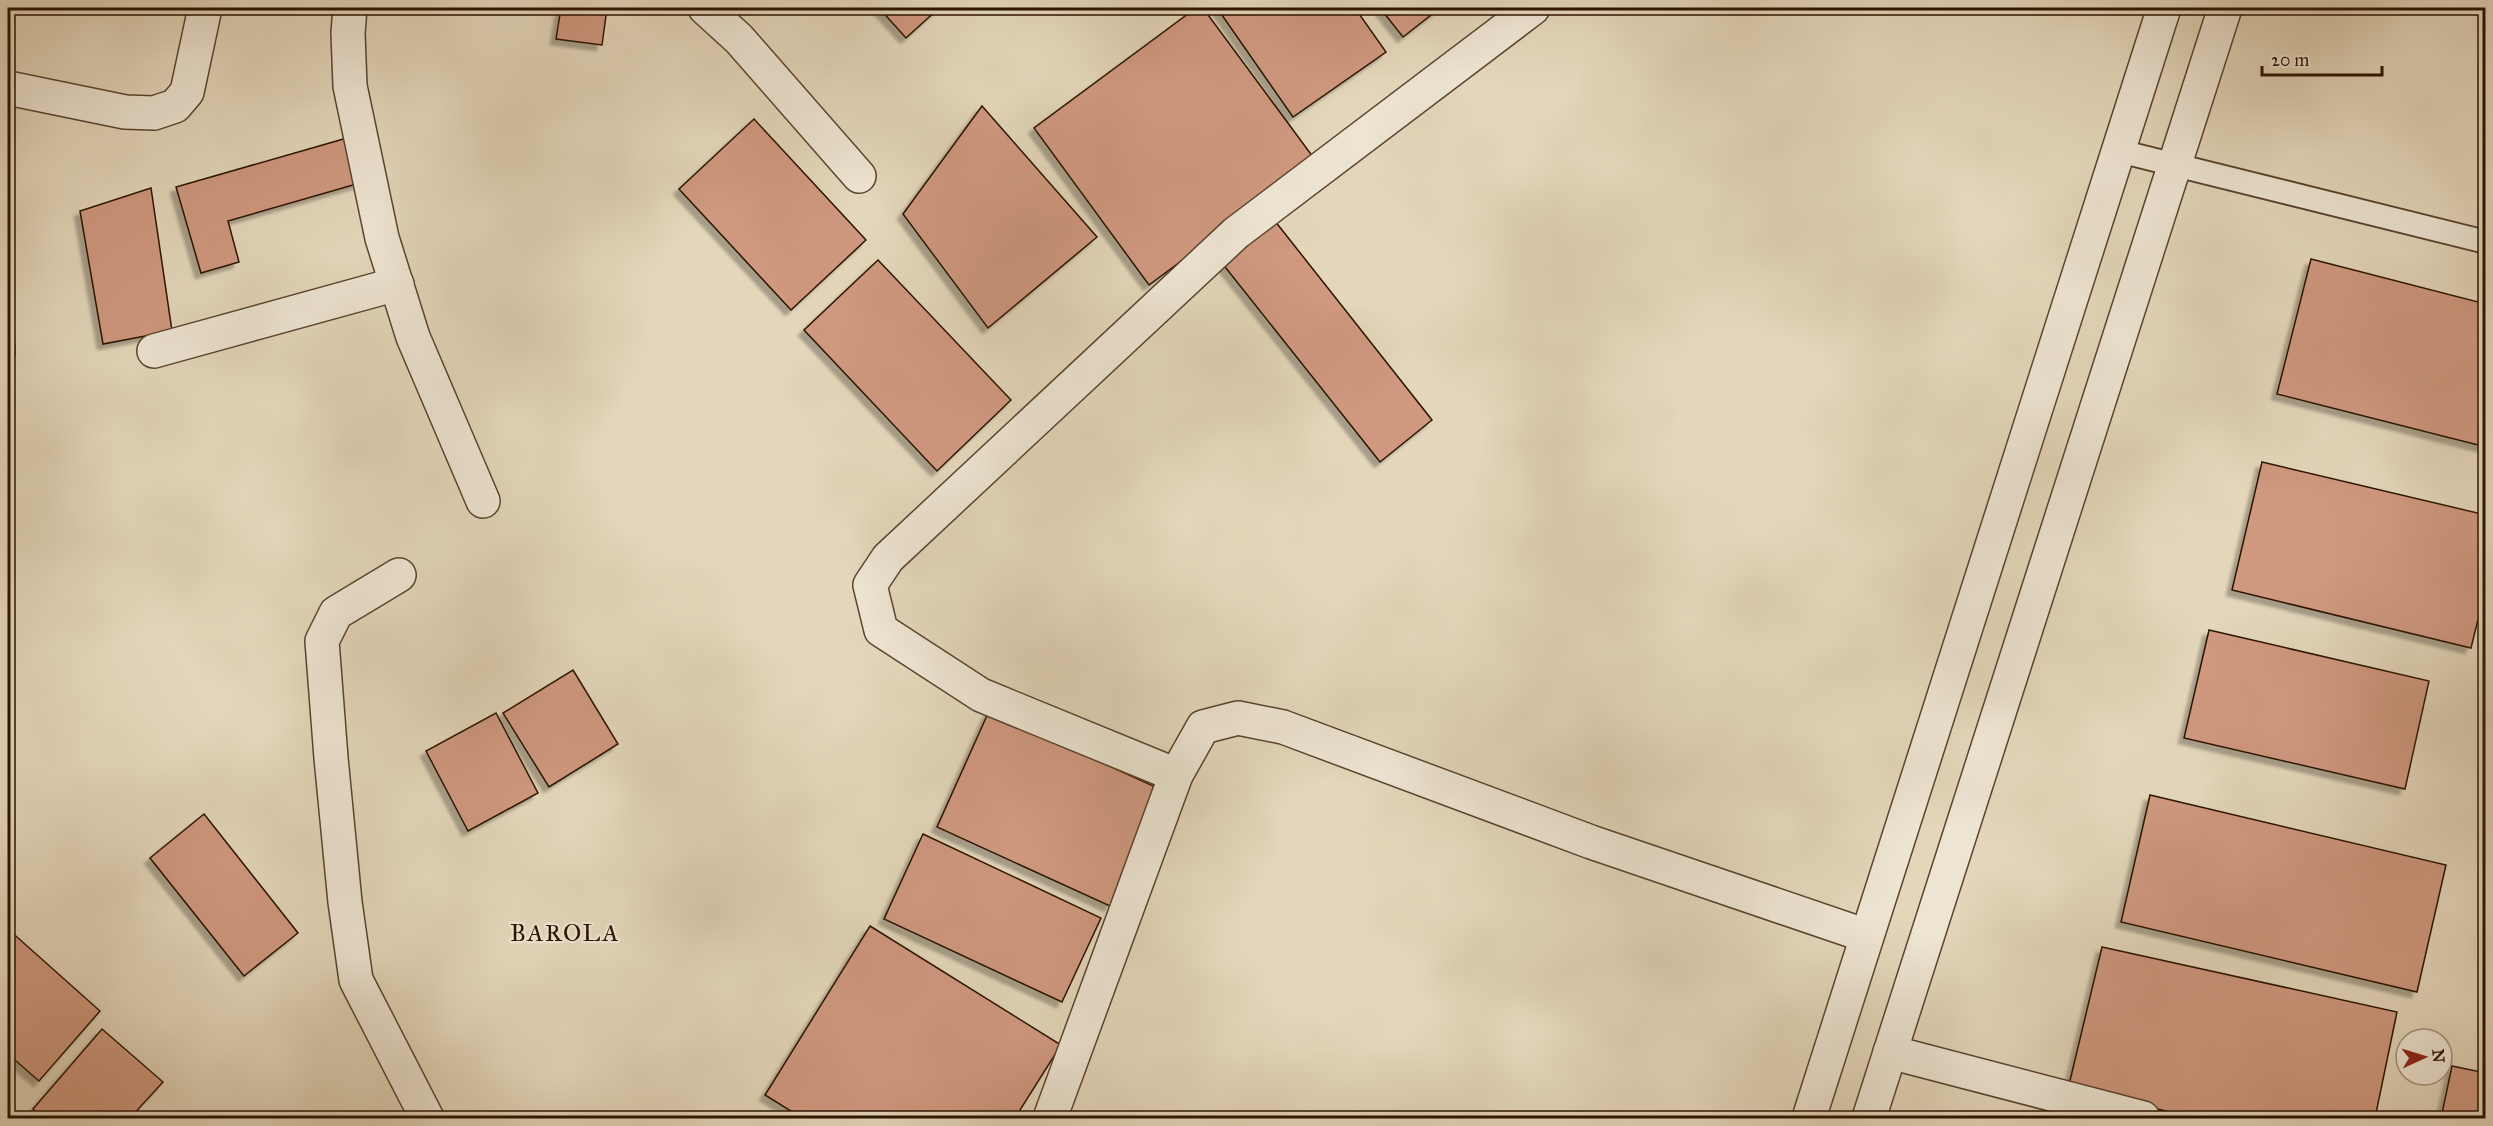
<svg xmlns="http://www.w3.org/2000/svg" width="2493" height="1126" font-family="'IM FELL Great Primer',serif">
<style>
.building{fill:#cf987f;stroke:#2b1301;stroke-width:1.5;filter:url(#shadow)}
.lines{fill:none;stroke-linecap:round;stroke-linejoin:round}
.service-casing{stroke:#59442f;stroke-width:26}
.minor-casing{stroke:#59442f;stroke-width:36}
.tertiary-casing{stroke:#59442f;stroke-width:36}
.service{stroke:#ede4d2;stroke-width:22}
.minor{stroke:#ede4d2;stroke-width:33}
.tertiary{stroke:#ede4d2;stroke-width:33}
.labels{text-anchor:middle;stroke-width:4.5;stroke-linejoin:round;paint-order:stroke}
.quarter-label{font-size:24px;letter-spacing:1.5px;fill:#2b1301;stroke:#ede4d2}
</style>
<defs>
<filter id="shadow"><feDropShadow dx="-5.5" dy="5.5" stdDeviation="1.5" flood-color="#0004"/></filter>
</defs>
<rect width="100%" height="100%" fill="#e3d6ba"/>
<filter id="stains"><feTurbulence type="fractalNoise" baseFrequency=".00333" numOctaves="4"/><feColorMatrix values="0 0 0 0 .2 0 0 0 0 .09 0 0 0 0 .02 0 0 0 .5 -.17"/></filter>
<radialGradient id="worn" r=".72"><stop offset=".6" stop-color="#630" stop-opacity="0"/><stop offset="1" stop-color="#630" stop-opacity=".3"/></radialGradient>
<g class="building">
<path d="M 561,8 L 607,8 L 602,45 L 556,39 Z"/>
<path d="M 879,8 L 939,8 L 906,38 Z"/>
<path d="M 1196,8 L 1203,8 L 1316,161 L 1149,285 L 1034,128 Z"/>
<path d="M 1217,8 L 1355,8 L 1386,52 L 1293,117 Z"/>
<path d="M 1380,8 L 1440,8 L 1403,37 Z"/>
<path d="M 982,106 L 1097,237 L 988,328 L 903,214 Z"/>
<path d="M 754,119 L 866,240 L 791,310 L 679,189 Z"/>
<path d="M 347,138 L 360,183 L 228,221 L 239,262 L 201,273 L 176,187 Z"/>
<path d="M 151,188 L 172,331 L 103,344 L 80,211 Z"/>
<path d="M 1271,216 L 1432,420 L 1380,462 L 1218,258 Z"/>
<path d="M 2311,259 L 2486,304 L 2486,447 L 2277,394 Z"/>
<path d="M 878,260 L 1011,400 L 937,471 L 804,330 Z"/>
<path d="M 13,303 L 15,355 L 8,355 L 8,304 Z"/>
<path d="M 2262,462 L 2486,515 L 2486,587 L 2471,648 L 2232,590 Z"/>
<path d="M 2209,630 L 2429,681 L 2405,789 L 2184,738 Z"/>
<path d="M 573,670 L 618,744 L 549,787 L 503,713 Z"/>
<path d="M 989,711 L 1162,790 L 1110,906 L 937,827 Z"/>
<path d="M 496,713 L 538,793 L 468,831 L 426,751 Z"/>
<path d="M 2150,795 L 2446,865 L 2417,992 L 2121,922 Z"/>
<path d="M 204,814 L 298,933 L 244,976 L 150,858 Z"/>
<path d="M 923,834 L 1101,918 L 1062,1002 L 884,919 Z"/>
<path d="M 870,926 L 1061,1045 L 1015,1118 L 802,1118 L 765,1095 Z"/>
<path d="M 8,929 L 100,1011 L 39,1081 L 8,1054 Z"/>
<path d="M 2102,947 L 2397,1012 L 2375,1118 L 2197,1118 L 2068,1089 Z"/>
<path d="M 102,1029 L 163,1082 L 130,1118 L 43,1118 L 33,1109 Z"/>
<path d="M 2452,1066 L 2486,1073 L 2486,1118 L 2441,1118 Z"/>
<path d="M 8,1106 L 22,1118 L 8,1118 Z"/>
</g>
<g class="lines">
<g class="service-casing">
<path id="service" d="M 2119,151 L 2486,242"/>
</g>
<g class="minor-casing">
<g id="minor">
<path d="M 350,8 L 348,33 L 350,86 L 382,238 L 413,337 L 483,501"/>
<path d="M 705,8 L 739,39 L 859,176"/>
<path d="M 8,88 L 125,112 L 154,113 L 175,106 L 187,92 L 205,8"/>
<path d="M 154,351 L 397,284"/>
<path d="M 399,575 L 336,613 L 322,641 L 331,758 L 345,902 L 356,980 L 427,1118"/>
<path d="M 1176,775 L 981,695 L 881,630 L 870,585 L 888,558 L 1236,233 L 1533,8"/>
<path d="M 1890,1052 L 2143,1118"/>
<path d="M 1050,1118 L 1176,775 L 1203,727 L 1238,718 L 1283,727 L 1591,842 L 1867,936"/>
</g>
</g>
<g class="tertiary-casing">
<g id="tertiary">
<path d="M 1809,1118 L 2164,8"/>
<path d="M 1869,1118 L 2225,8"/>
</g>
</g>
<use href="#service" class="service"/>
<use href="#minor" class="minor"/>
<use href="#tertiary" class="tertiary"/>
</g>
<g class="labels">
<g class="quarter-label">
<text x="565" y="941">BAROLA</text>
</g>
</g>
<rect width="2493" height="1126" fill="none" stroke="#e3d6ba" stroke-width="30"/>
<rect x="9" y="9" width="2475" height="1108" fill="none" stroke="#2b1301" stroke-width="3"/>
<rect x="15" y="15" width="2463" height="1096" fill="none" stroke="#2b1301" stroke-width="1.5"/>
<g transform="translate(2424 1057) rotate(86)"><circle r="28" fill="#ede4d2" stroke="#9f907e" stroke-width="1.5"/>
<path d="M0-4.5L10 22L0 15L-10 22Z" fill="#8f2418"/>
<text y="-9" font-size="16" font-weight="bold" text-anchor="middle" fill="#2b1301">N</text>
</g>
<path d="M2262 66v9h120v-9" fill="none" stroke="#2b1301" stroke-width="3"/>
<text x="2271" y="66" font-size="18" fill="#2b1301" stroke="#ede4d2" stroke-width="4.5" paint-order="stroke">20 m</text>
<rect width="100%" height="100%" filter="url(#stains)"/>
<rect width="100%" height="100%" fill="url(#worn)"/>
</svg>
